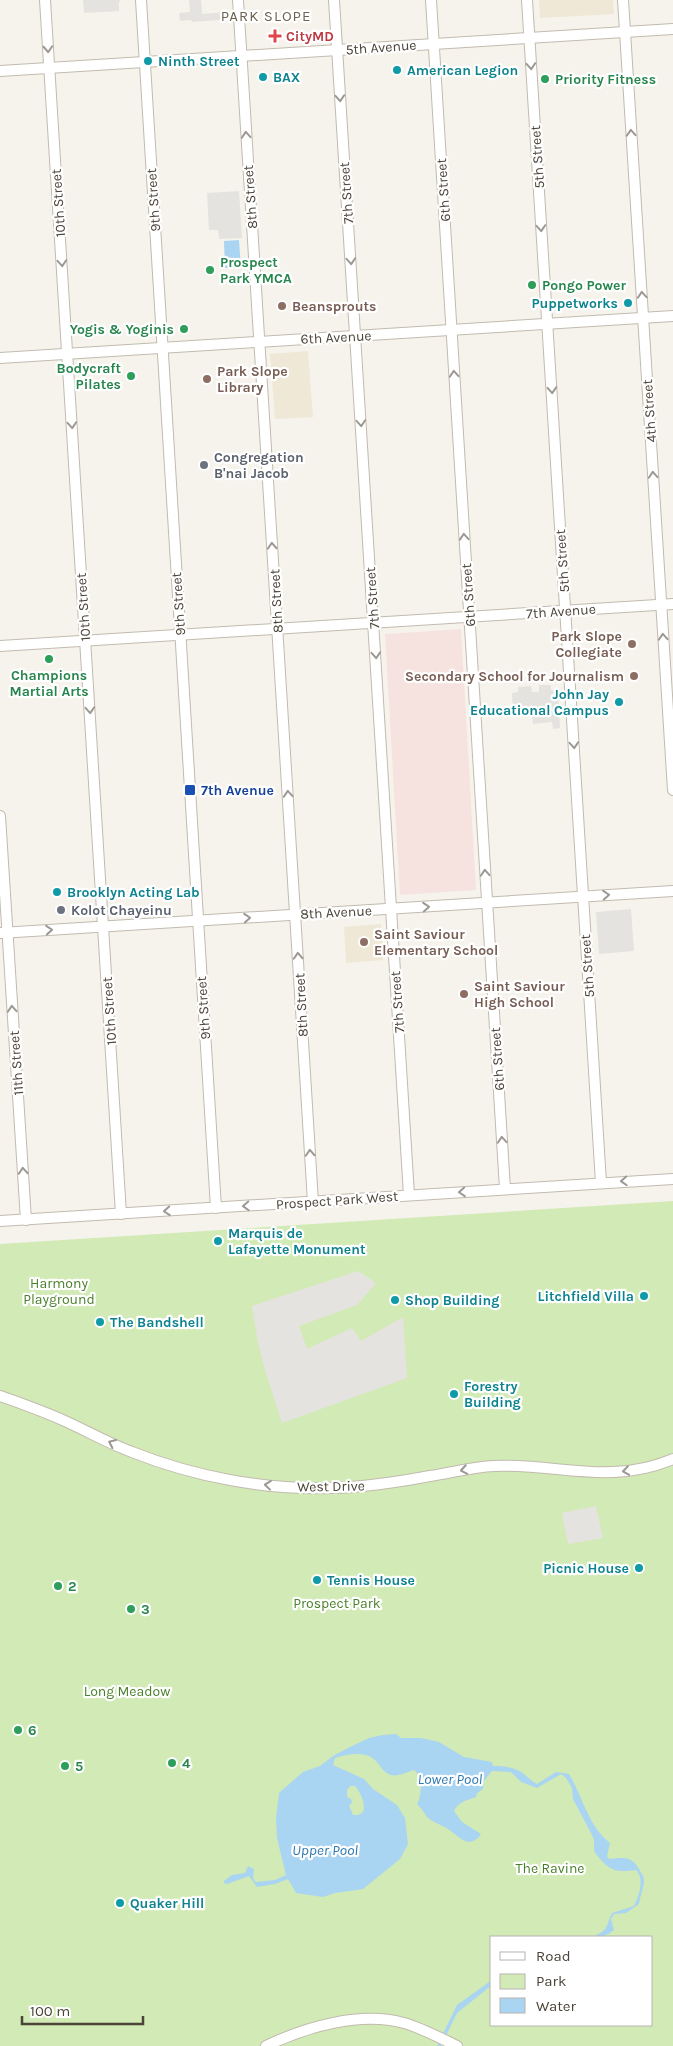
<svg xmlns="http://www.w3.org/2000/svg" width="673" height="2046" font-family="Karla,sans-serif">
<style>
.education{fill:#efe8d6}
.medical{fill:#f6e3e0}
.green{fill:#d2eab5;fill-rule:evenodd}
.parking{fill:#e5e3e0}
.water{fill:#a9d4f2;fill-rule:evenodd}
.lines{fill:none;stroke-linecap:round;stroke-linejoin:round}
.minor-casing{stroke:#c2bbae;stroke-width:12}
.minor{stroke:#fff;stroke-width:10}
.oneway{stroke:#9c9892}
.health-dot{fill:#e0444e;stroke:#fff;stroke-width:2}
.culture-dot{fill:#0f9aa8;stroke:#fff;stroke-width:2}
.leisure-dot{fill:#2e9e5b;stroke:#fff;stroke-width:2}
.education-dot{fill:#8d6e63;stroke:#fff;stroke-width:2}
.worship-dot{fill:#6b7280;stroke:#fff;stroke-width:2}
.transit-dot{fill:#1a4fb4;stroke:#fff;stroke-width:2}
.labels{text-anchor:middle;stroke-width:4.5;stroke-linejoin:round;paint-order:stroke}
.health-label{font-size:14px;font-weight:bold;fill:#be3a42;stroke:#fff;text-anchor:start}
.street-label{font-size:14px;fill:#4b4439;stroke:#fff}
.culture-label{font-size:14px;font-weight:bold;fill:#0d838f;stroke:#fff;text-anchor:start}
.leisure-label{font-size:14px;font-weight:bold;fill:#27864d;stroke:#fff;text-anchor:start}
.education-label{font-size:14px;font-weight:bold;fill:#785e54;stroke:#fff;text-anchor:start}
.worship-label{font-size:14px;font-weight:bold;fill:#5b616d;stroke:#fff;text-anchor:start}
.transit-label{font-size:14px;font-weight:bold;fill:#164399;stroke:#fff;text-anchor:start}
.park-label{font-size:14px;fill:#4a7f2a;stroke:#fff}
.neighbourhood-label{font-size:15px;letter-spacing:1px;fill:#6e6250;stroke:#fff}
.water-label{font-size:15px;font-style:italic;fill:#2e7ab2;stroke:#fff}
</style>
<rect width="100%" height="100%" fill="#f6f3ec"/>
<g class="education">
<path d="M 539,0 L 613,0 L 614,14 L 540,18 Z"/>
<path d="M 308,351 L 313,417 L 275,419 L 270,354 Z"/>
<path d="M 381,924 L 383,960 L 346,963 L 344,927 Z"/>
</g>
<path class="medical" d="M 461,629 L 476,890 L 400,895 L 385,634 Z"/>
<path class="green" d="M 673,1201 L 673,2046 L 0,2046 L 0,1244 ZM 492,1937 L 652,1937 L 652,2025 L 492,2025 Z"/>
<g class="parking">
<path d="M 83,0 L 121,0 L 119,2 L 119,11 L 84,13 Z"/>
<path d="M 189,0 L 201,0 L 202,14 L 225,12 L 221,20 L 192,22 L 191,20 L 180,21 L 179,13 L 190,12 Z"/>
<path d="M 239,191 L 242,238 L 219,239 L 218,230 L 209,230 L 207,193 Z"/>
<path d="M 539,685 L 551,685 L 551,690 L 558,690 L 560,728 L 553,729 L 552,722 L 533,724 L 532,716 L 513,717 L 512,693 L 518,692 L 518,687 L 531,686 L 532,692 L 539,692 Z"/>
<path d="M 631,909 L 634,951 L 599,954 L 596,912 Z"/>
<path d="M 358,1271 L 376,1283 L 357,1305 L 299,1326 L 307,1349 L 352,1328 L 361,1341 L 403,1317 L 407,1378 L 282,1423 L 265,1370 L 258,1343 L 252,1306 Z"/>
<path d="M 596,1506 L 603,1538 L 568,1544 L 562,1513 Z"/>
</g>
<g class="water">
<path d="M 239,240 L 241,268 L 225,268 L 224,241 Z"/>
<path d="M 396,1734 L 401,1738 L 421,1738 L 439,1742 L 464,1757 L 492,1762 L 493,1766 C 503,1766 516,1767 524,1774 C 529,1778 531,1781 537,1784 L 556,1772 L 569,1774 C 583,1797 588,1826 610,1843 L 607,1856 L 609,1859 C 622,1858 631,1855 639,1869 C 641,1873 644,1876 644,1880 C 644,1888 640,1896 639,1904 L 626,1913 L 614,1914 L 611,1919 L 614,1930 C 607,1936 601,1937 592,1937 C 609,1930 605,1928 612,1913 L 634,1906 C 639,1895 645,1879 636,1870 C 613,1873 608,1870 594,1851 L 594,1840 L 592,1835 L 573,1799 L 572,1788 L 566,1778 L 561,1774 L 537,1788 L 521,1782 L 511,1772 L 492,1771 L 484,1781 L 483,1789 L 477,1793 L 476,1797 C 466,1801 459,1801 454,1811 L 462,1822 L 481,1834 C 469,1851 459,1836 448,1829 C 442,1825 432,1822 427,1817 C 424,1812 421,1808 417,1804 C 422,1796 419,1788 423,1780 L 414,1770 C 406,1772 399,1777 391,1775 C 384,1773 381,1767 377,1762 C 367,1750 348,1754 335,1758 L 333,1765 L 364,1779 L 373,1789 L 397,1805 L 405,1818 L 408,1844 L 400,1859 L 363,1889 L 335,1893 L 323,1897 L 296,1893 L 288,1879 L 275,1884 L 257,1887 L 249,1876 L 227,1884 L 224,1883 L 224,1881 L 232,1875 L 245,1873 L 248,1866 L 254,1869 L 253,1877 L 255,1882 L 275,1880 L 286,1875 L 277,1838 L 276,1818 L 279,1793 L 303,1772 L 320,1766 L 333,1756 L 350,1747 L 369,1738 L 383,1735 ZM 350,1786 L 355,1786 C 362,1794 372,1817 353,1815 L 349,1805 L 352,1803 L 351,1799 L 347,1797 L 347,1790 Z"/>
<path d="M 492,1980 L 492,1985 L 457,2013 L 441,2046 L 437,2046 L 457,2005 Z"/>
</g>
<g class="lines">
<g class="minor-casing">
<g id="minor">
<path d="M 45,0 L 121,1214"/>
<path d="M 141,0 L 216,1208"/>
<path d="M 238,0 L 313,1202"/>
<path d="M 334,0 L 409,1195"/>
<path d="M 431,0 L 505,1189"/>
<path d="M 527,0 L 601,1183"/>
<path d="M 623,0 L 673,790"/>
<path d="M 0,71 L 673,29"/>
<path d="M 0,358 L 673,316"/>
<path d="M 0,646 L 673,604"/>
<path d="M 0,816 L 26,1220"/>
<path d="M 0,933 L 673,891"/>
<path d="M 0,1221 L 673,1179"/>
<path d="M 0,1396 C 23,1404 45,1412 67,1422 C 89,1432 110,1444 132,1452 C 195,1477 265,1490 332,1488 C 365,1487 398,1482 430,1476 C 451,1473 472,1467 494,1466 C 558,1463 608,1486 673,1459"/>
<path d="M 266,2046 C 306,2027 360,2011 404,2023 C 422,2028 440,2038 457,2046"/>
</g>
</g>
<use href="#minor" class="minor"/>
</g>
<defs><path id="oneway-chevron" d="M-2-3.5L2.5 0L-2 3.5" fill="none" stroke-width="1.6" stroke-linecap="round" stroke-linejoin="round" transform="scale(1.25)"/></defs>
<g class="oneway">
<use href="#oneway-chevron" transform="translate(48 49) rotate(87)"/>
<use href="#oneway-chevron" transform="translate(531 66) rotate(86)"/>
<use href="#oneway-chevron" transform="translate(340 98) rotate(86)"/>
<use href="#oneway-chevron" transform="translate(631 133) rotate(-94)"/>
<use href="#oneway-chevron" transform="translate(246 135) rotate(-94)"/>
<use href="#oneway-chevron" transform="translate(541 228) rotate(86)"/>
<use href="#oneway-chevron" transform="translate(351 261) rotate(86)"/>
<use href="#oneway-chevron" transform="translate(62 263) rotate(86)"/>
<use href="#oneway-chevron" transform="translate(642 295) rotate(-94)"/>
<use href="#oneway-chevron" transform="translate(454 374) rotate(-94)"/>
<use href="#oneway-chevron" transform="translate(552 390) rotate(86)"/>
<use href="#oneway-chevron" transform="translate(361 423) rotate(86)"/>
<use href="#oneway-chevron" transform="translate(72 425) rotate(86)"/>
<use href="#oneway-chevron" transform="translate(653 475) rotate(-94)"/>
<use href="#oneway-chevron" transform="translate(464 537) rotate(-94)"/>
<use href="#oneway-chevron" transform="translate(272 546) rotate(-93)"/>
<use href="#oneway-chevron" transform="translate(663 637) rotate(-94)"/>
<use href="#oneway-chevron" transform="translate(376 655) rotate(86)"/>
<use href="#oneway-chevron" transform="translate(90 710) rotate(86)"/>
<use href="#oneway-chevron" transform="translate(574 745) rotate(86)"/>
<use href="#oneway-chevron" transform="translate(288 794) rotate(-94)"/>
<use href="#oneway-chevron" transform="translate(485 873) rotate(-94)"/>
<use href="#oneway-chevron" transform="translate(606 895) rotate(-4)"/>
<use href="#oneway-chevron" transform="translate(426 907) rotate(-4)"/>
<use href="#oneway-chevron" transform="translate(247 918) rotate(-4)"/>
<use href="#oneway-chevron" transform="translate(49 930) rotate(-4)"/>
<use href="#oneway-chevron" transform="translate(298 956) rotate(-93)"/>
<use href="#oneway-chevron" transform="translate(12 1009) rotate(-94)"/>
<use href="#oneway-chevron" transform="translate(502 1140) rotate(-94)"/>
<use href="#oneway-chevron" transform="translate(310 1153) rotate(-93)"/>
<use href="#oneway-chevron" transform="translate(23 1171) rotate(-94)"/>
<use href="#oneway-chevron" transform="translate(624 1181) rotate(177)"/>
<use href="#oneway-chevron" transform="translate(462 1192) rotate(176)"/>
<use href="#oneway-chevron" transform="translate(246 1206) rotate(177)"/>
<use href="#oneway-chevron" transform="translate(167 1211) rotate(176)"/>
<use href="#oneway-chevron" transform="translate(112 1443) rotate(-155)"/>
<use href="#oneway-chevron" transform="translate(464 1470) rotate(170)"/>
<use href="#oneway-chevron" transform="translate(626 1471) rotate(172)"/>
<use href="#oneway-chevron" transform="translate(268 1485) rotate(-174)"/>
</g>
<path class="health-dot" d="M272.5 28.5h5v5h5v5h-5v5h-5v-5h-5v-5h5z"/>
<g class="culture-dot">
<circle cx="148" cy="61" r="5"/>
<circle cx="397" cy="70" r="5"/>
<circle cx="263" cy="77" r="5"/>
<circle cx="628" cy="303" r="5"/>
<circle cx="619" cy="702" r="5"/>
<circle cx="57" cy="892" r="5"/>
<circle cx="218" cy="1241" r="5"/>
<circle cx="644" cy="1296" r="5"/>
<circle cx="395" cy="1300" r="5"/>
<circle cx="100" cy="1322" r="5"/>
<circle cx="454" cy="1394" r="5"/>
<circle cx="639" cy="1568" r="5"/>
<circle cx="317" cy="1580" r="5"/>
<circle cx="120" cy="1903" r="5"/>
</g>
<g class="leisure-dot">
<circle cx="545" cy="79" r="5"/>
<circle cx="210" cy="270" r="5"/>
<circle cx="532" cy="285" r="5"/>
<circle cx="184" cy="329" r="5"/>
<circle cx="131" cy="376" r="5"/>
<circle cx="49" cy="659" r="5"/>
<circle cx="58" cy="1586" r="5"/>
<circle cx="131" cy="1609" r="5"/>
<circle cx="18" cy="1730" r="5"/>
<circle cx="172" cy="1763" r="5"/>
<circle cx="65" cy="1766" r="5"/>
</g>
<g class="education-dot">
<circle cx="282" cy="306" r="5"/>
<circle cx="207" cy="379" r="5"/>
<circle cx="632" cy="644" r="5"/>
<circle cx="634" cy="676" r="5"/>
<circle cx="364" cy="942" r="5"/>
<circle cx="464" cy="994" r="5"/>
</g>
<g class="worship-dot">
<circle cx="204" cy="465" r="5"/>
<circle cx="61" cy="910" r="5"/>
</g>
<rect class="transit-dot" x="184" y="784" width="12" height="12" rx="2.5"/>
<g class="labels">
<g class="health-label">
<text x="286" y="41">CityMD</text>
</g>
<g class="street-label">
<text transform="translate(381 47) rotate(-4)" y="5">5th Avenue</text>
<text transform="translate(537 157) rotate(-94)" y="5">5th Street</text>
<text transform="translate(443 190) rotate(-94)" y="5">6th Street</text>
<text transform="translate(346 193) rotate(-94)" y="5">7th Street</text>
<text transform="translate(250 197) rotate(-94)" y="5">8th Street</text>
<text transform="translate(153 200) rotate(-94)" y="5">9th Street</text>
<text transform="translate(58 203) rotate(-94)" y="5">10th Street</text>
<text transform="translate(336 337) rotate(-3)" y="5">6th Avenue</text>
<text transform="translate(649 411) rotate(-94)" y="5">4th Street</text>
<text transform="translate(562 561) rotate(-94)" y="5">5th Street</text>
<text transform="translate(468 595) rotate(-94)" y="5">6th Street</text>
<text transform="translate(372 598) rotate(-94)" y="5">7th Street</text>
<text transform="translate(276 601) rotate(-93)" y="5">8th Street</text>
<text transform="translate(178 604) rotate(-94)" y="5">9th Street</text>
<text transform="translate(83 607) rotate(-94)" y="5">10th Street</text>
<text transform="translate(561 611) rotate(-4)" y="5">7th Avenue</text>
<text transform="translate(336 912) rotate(-3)" y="5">8th Avenue</text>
<text transform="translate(587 966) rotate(-94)" y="5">5th Street</text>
<text transform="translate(397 1002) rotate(-94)" y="5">7th Street</text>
<text transform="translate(301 1005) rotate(-93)" y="5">8th Street</text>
<text transform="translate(203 1008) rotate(-94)" y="5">9th Street</text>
<text transform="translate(109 1011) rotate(-94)" y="5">10th Street</text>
<text transform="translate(497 1059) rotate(-94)" y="5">6th Street</text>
<text transform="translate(16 1063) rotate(-94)" y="5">11th Street</text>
<text transform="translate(337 1200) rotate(-4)" y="5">Prospect Park West</text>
<text transform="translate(331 1486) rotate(-1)" y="5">West Drive</text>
</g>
<g class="culture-label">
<text x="158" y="66">Ninth Street</text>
<text x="407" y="75">American Legion</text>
<text x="273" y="82">BAX</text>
<text x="618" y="308" text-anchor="end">Puppetworks</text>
<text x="609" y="699" text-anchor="end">John Jay<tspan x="609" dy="16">Educational Campus</tspan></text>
<text x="67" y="897">Brooklyn Acting Lab</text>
<text x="228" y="1238">Marquis de<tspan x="228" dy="16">Lafayette Monument</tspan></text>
<text x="634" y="1301" text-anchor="end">Litchfield Villa</text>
<text x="405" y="1305">Shop Building</text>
<text x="110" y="1327">The Bandshell</text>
<text x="464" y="1391">Forestry<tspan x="464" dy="16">Building</tspan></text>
<text x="629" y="1573" text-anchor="end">Picnic House</text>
<text x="327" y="1585">Tennis House</text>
<text x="130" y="1908">Quaker Hill</text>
</g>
<g class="leisure-label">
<text x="555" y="84">Priority Fitness</text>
<text x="220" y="267">Prospect<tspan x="220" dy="16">Park YMCA</tspan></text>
<text x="542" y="290">Pongo Power</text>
<text x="174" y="334" text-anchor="end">Yogis &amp; Yoginis</text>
<text x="121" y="373" text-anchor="end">Bodycraft<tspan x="121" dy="16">Pilates</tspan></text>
<text x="49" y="680" text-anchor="middle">Champions<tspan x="49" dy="16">Martial Arts</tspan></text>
<text x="68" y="1591">2</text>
<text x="141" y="1614">3</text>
<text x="28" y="1735">6</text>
<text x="182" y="1768">4</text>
<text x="75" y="1771">5</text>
</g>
<g class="education-label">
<text x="292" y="311">Beansprouts</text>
<text x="217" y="376">Park Slope<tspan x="217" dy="16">Library</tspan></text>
<text x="622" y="641" text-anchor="end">Park Slope<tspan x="622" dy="16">Collegiate</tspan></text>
<text x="624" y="681" text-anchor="end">Secondary School for Journalism</text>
<text x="374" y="939">Saint Saviour<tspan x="374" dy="16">Elementary School</tspan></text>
<text x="474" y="991">Saint Saviour<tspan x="474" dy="16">High School</tspan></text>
</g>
<g class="worship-label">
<text x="214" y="462">Congregation<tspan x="214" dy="16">B'nai Jacob</tspan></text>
<text x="71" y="915">Kolot Chayeinu</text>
</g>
<g class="transit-label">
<text x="201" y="795">7th Avenue</text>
</g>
<g class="park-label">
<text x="59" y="1288">Harmony<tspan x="59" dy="16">Playground</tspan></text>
<text x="337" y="1608">Prospect Park</text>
<text x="127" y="1696">Long Meadow</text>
<text x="550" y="1873">The Ravine</text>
</g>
<g class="neighbourhood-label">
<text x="266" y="21">PARK SLOPE</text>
</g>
<g class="water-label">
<text x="450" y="1784">Lower Pool</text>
<text x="325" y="1855">Upper Pool</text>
</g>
</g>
<rect x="490" y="1936" width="162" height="90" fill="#ffffff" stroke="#b7b4b0"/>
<rect x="500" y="1952" width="25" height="8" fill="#ffffff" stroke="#b7b4b0"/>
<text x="536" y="1961" font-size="15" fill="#4b4439">Road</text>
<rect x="500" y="1974" width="25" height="15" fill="#d2eab5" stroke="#b7b4b0"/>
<text x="536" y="1986" font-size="15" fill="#4b4439">Park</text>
<rect x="500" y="1998" width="25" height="15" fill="#a9d4f2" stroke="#b7b4b0"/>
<text x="536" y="2011" font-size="15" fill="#4b4439">Water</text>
<path d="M22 2016v8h121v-8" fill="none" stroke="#4b4439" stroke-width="2.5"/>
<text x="30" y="2016" font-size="15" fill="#4b4439" stroke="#ffffff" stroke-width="4" paint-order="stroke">100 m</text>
</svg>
